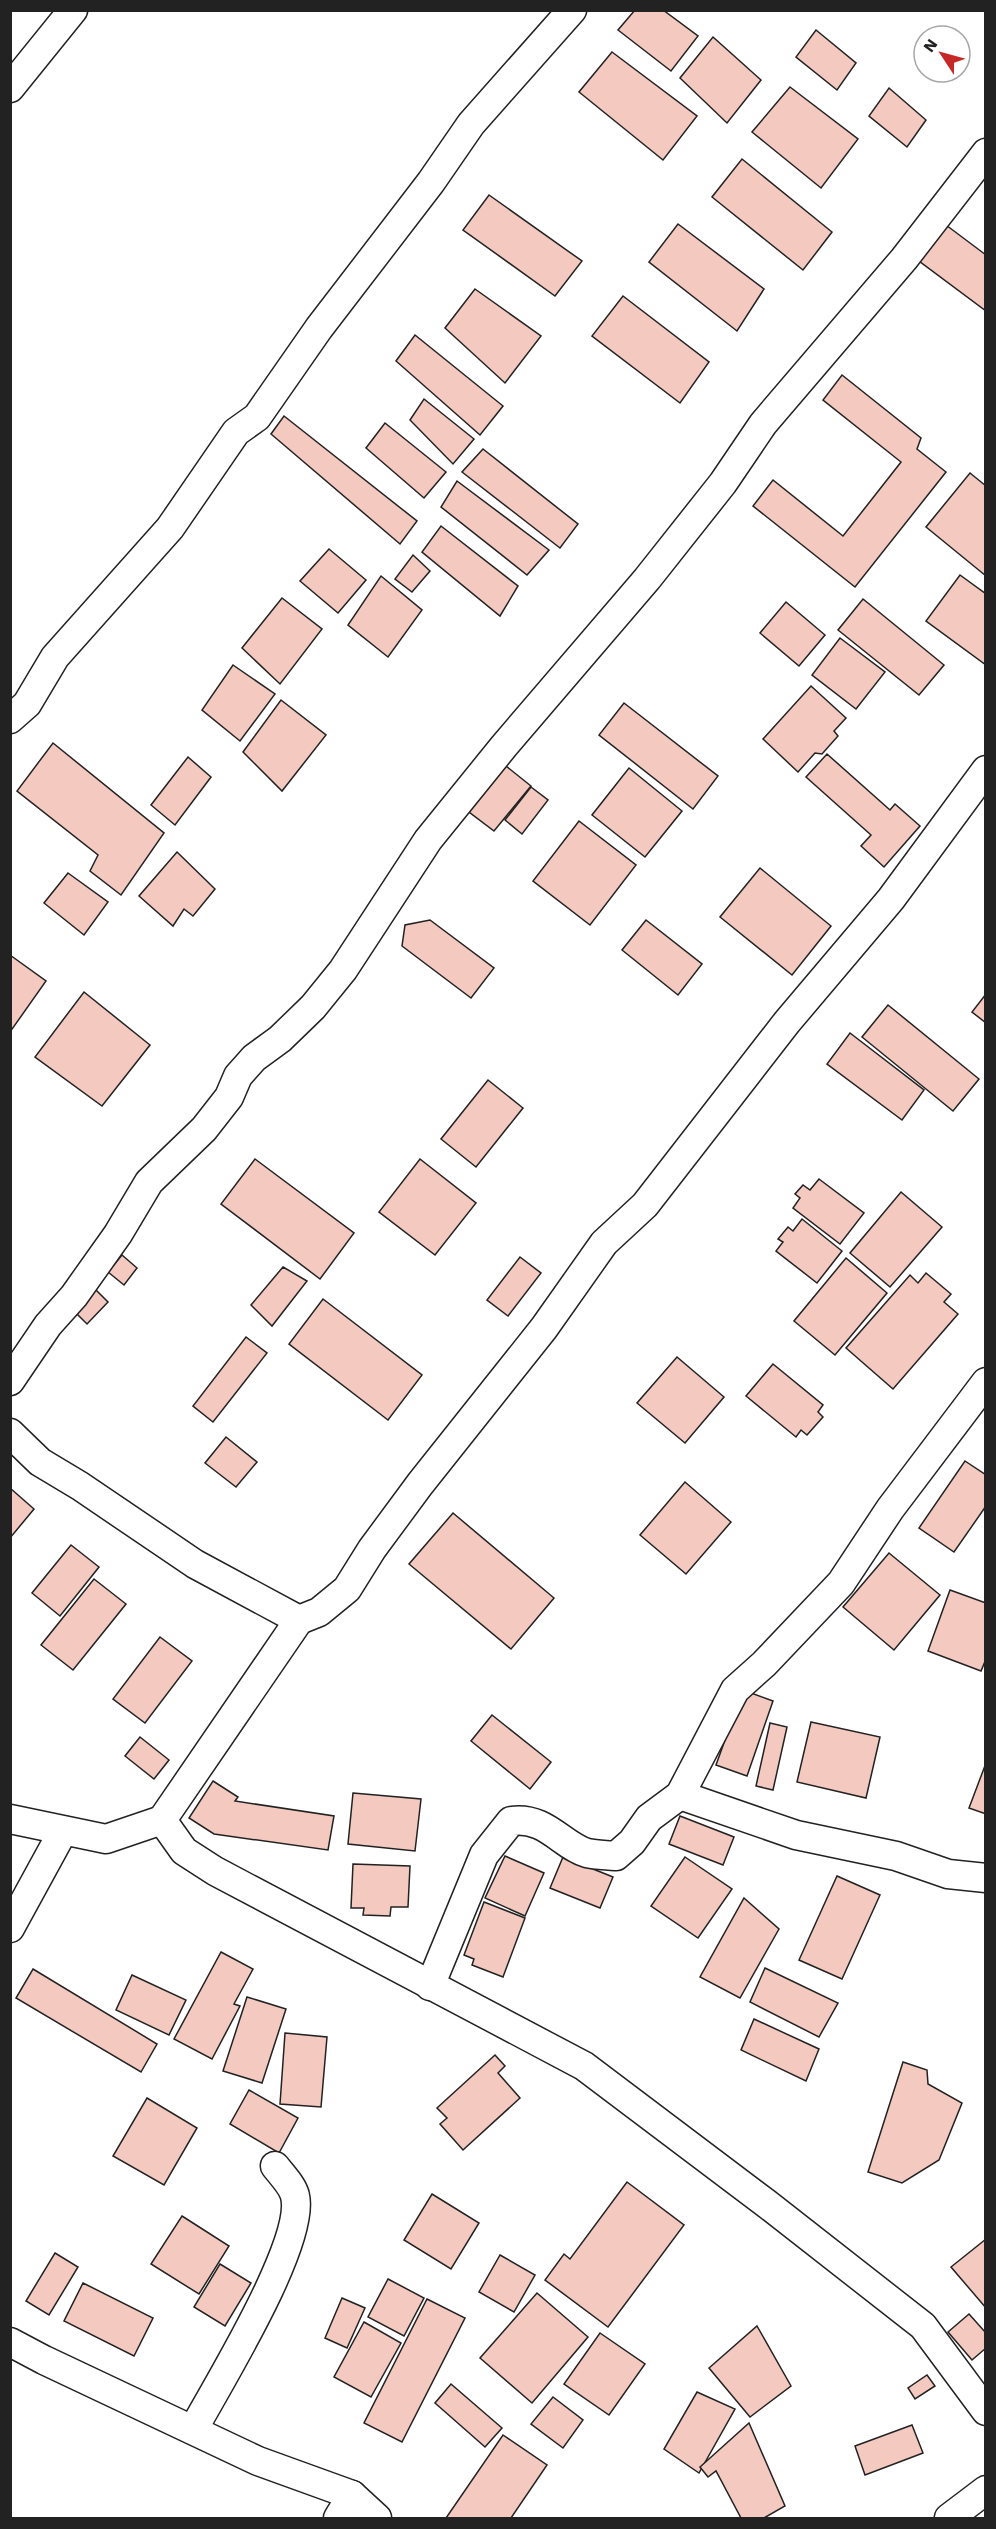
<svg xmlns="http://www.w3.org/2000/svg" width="996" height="2529" font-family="'Work Sans',sans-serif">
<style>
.building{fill:#f3c9c0;stroke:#222;stroke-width:1.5}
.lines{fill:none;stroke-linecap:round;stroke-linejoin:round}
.street-casing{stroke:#222;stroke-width:31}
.street{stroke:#fff;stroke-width:28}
</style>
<rect width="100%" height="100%" fill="#fff"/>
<g class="building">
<path d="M 635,10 L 663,10 L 698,36 L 671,71 L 618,30 Z"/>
<path d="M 816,30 L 856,63 L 837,90 L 796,57 Z"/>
<path d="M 713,37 L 761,80 L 727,123 L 680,78 Z"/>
<path d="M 612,52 L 697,116 L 663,160 L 579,92 Z"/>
<path d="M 790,87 L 858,139 L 821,188 L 752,132 Z"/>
<path d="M 889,88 L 926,120 L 907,147 L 869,116 Z"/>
<path d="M 742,159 L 832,232 L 803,270 L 712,197 Z"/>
<path d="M 489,195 L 582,261 L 555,296 L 463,230 Z"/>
<path d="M 678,224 L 764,289 L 737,331 L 649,262 Z"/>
<path d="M 946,225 L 986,255 L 986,311 L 919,261 Z"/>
<path d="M 475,289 L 541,336 L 505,383 L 445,328 Z"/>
<path d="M 623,296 L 709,362 L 680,403 L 592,336 Z"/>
<path d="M 415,335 L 503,406 L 480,435 L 396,361 Z"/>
<path d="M 842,375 L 921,438 L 917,449 L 946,472 L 855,587 L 753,506 L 773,480 L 843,536 L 901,462 L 823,400 Z"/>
<path d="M 424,399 L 474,439 L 453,464 L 410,420 Z"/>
<path d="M 284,416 L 417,521 L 400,544 L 271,434 Z"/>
<path d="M 385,423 L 446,472 L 424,498 L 366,448 Z"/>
<path d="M 483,449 L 578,524 L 560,548 L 462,472 Z"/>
<path d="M 970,473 L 986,486 L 986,576 L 926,527 Z"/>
<path d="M 457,481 L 549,550 L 527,575 L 441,507 Z"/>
<path d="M 441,526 L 518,586 L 500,616 L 422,552 Z"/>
<path d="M 329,549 L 366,580 L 338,613 L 300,581 Z"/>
<path d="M 413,555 L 430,571 L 412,592 L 395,579 Z"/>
<path d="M 960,575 L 986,594 L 986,665 L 926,621 Z"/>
<path d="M 381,576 L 422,610 L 388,657 L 348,625 Z"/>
<path d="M 282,598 L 322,629 L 280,684 L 242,648 Z"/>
<path d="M 863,599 L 944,665 L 919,695 L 838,630 Z"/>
<path d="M 786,602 L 825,635 L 799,666 L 760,633 Z"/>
<path d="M 840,638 L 885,672 L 856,709 L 812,675 Z"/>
<path d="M 233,665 L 275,694 L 240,741 L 202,710 Z"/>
<path d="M 811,686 L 846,718 L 834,731 L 838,736 L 822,754 L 815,753 L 798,772 L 763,739 Z"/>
<path d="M 281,700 L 326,735 L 282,791 L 243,752 Z"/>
<path d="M 624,703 L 718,776 L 693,809 L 599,735 Z"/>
<path d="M 53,743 L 164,833 L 121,895 L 90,871 L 98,855 L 17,791 Z"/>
<path d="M 827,754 L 890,810 L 895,804 L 920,826 L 884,867 L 861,846 L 871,835 L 806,777 Z"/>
<path d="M 188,757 L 211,777 L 175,825 L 151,805 Z"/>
<path d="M 506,766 L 531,786 L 494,831 L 469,812 Z"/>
<path d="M 629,768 L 682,811 L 645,857 L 592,815 Z"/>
<path d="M 531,787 L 548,800 L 522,834 L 505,820 Z"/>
<path d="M 579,821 L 636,865 L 590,925 L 533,881 Z"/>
<path d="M 177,852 L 215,889 L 193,916 L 184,909 L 173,926 L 139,896 Z"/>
<path d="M 760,868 L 831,926 L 792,975 L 720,917 Z"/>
<path d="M 68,873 L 108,902 L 84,935 L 44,903 Z"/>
<path d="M 430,920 L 494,968 L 471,998 L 402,946 L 405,925 Z"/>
<path d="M 646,920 L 702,964 L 678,995 L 622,950 Z"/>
<path d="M 10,955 L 46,981 L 10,1032 Z"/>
<path d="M 84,992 L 150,1045 L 102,1106 L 35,1057 Z"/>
<path d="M 986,994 L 986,1023 L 972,1012 Z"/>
<path d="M 888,1005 L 979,1079 L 953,1111 L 862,1037 Z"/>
<path d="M 850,1033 L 924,1090 L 902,1120 L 827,1064 Z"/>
<path d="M 488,1080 L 523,1108 L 476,1167 L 441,1139 Z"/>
<path d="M 255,1159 L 354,1233 L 320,1279 L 221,1204 Z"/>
<path d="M 420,1159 L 476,1203 L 435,1255 L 379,1212 Z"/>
<path d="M 819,1179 L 864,1213 L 840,1244 L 793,1208 L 800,1198 L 795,1194 L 803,1185 L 810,1190 Z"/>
<path d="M 901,1192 L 942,1227 L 890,1287 L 850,1253 Z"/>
<path d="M 802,1219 L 842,1251 L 817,1283 L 776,1251 L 783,1242 L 778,1239 L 788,1227 L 793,1231 Z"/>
<path d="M 122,1255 L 137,1268 L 124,1285 L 108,1272 Z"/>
<path d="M 520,1257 L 541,1273 L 508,1316 L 487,1300 Z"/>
<path d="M 846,1258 L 887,1293 L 835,1355 L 794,1321 Z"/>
<path d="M 283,1267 L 307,1281 L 272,1326 L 251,1305 Z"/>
<path d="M 926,1273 L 951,1294 L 944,1302 L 958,1314 L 893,1389 L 846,1348 L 910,1275 L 918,1283 Z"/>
<path d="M 93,1287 L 108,1302 L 87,1324 L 72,1309 Z"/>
<path d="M 323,1299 L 422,1375 L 388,1420 L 289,1344 Z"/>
<path d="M 246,1337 L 267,1353 L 213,1422 L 193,1406 Z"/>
<path d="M 677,1357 L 724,1397 L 685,1443 L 637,1403 Z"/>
<path d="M 773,1364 L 823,1405 L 818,1412 L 823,1417 L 807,1435 L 801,1430 L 796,1437 L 746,1396 Z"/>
<path d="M 226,1437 L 257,1462 L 236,1487 L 205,1463 Z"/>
<path d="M 965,1461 L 986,1475 L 986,1506 L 954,1552 L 919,1528 Z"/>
<path d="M 685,1482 L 731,1522 L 686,1574 L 640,1535 Z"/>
<path d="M 10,1488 L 34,1509 L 10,1538 Z"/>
<path d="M 453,1513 L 554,1598 L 511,1649 L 409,1564 Z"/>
<path d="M 71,1545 L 99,1567 L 60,1616 L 32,1593 Z"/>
<path d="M 889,1553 L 940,1595 L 894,1650 L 843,1607 Z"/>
<path d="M 94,1579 L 126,1604 L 73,1670 L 41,1645 Z"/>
<path d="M 950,1590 L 986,1603 L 986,1659 L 981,1671 L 928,1651 Z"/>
<path d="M 160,1637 L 192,1661 L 145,1723 L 113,1699 Z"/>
<path d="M 743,1690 L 773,1701 L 747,1776 L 716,1765 Z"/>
<path d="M 492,1715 L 551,1762 L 530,1789 L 471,1741 Z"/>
<path d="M 811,1722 L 880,1737 L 866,1798 L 797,1782 Z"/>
<path d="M 770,1723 L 787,1727 L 773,1790 L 756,1786 Z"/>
<path d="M 140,1737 L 169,1760 L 154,1779 L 125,1756 Z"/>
<path d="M 986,1763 L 986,1814 L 969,1808 Z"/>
<path d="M 213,1781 L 238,1797 L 235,1801 L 334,1816 L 328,1850 L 214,1834 L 189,1818 Z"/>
<path d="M 353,1793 L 421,1799 L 415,1851 L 348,1844 Z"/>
<path d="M 680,1816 L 734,1837 L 723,1865 L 669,1844 Z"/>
<path d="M 505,1856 L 544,1873 L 525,1916 L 485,1898 Z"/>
<path d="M 563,1857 L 613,1877 L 600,1908 L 550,1888 Z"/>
<path d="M 685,1857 L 732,1889 L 698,1938 L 651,1906 Z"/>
<path d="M 353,1864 L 410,1866 L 408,1907 L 391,1907 L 390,1916 L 363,1915 L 364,1908 L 351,1908 Z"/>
<path d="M 837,1876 L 880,1895 L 842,1979 L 799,1960 Z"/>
<path d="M 744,1898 L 779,1929 L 740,1998 L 700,1977 Z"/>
<path d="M 484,1902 L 525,1918 L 503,1977 L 472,1965 L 474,1959 L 464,1955 Z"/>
<path d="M 221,1952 L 253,1969 L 234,2004 L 240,2006 L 212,2059 L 174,2039 Z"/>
<path d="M 765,1968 L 838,2003 L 819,2037 L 750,2002 Z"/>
<path d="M 33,1969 L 157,2044 L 141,2072 L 16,1998 Z"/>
<path d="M 132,1975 L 186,2000 L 169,2035 L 116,2010 Z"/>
<path d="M 247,1997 L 286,2009 L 262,2083 L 223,2071 Z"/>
<path d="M 754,2019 L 819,2049 L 806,2081 L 741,2050 Z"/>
<path d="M 285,2033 L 327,2037 L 321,2107 L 280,2104 Z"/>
<path d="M 495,2055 L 505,2066 L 498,2073 L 520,2098 L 463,2150 L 440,2124 L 447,2118 L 437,2108 Z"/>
<path d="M 903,2062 L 927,2070 L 928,2084 L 962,2103 L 939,2160 L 902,2183 L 868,2172 Z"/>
<path d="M 249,2090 L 298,2118 L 279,2153 L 230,2124 Z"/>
<path d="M 147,2098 L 197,2128 L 164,2185 L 113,2156 Z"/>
<path d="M 627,2182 L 684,2225 L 608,2327 L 545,2280 L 564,2254 L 570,2259 Z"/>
<path d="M 432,2194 L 479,2223 L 451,2269 L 404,2240 Z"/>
<path d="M 182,2216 L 229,2246 L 199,2294 L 151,2264 Z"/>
<path d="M 986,2239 L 986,2308 L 951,2267 Z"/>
<path d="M 55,2253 L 78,2267 L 49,2315 L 26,2301 Z"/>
<path d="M 500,2255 L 535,2275 L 514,2312 L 479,2292 Z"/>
<path d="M 220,2264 L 251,2283 L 225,2326 L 194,2307 Z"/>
<path d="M 388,2279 L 424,2298 L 404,2336 L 368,2317 Z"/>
<path d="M 83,2283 L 153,2318 L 134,2356 L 64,2321 Z"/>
<path d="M 537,2293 L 588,2337 L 532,2403 L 480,2358 Z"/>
<path d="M 342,2298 L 365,2308 L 347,2348 L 325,2338 Z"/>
<path d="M 427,2299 L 465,2318 L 402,2442 L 364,2423 Z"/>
<path d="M 969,2314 L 986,2333 L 986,2348 L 972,2360 L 948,2332 Z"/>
<path d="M 364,2322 L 401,2343 L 371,2397 L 334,2377 Z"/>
<path d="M 757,2326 L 791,2386 L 750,2417 L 709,2368 Z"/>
<path d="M 600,2333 L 645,2364 L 609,2415 L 564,2384 Z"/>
<path d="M 927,2375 L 935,2386 L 915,2399 L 908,2388 Z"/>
<path d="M 451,2384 L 502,2428 L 485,2447 L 435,2403 Z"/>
<path d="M 697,2392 L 735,2409 L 699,2473 L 664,2449 Z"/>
<path d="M 553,2397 L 583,2420 L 563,2448 L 531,2424 Z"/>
<path d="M 749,2423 L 785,2506 L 764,2518 L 741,2518 L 716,2471 L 708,2477 L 700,2467 Z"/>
<path d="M 912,2425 L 923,2453 L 865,2475 L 855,2446 Z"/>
<path d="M 503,2435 L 547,2465 L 511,2518 L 446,2518 Z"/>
</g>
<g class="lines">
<g class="street-casing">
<g id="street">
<path d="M 10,88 L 73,10"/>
<path d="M 10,719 L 27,704 L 55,657 L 170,528 L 236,432 L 257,417 L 319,328 L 431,182 L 471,124 L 572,10"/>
<path d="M 10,1381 L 48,1325 L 74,1296 L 118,1234 L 149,1182 L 204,1129 L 229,1097 L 238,1076 L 254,1058 L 280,1039 L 313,1007 L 343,970 L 428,840 L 504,746 L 647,579 L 723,483 L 763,424 L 904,259 L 986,153"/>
<path d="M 10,1433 L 40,1462 L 80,1486 L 195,1564 L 299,1620 L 319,1612 L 347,1589 L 372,1549 L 420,1484 L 544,1328 L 604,1243 L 645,1205 L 787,1022 L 891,899 L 986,770"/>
<path d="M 680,1795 L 796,1835 L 896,1856 L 948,1874 L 986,1878"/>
<path d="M 10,1819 L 106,1839 L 162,1820 L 184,1851 L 215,1871 L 584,2066 L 767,2204 L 923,2326 L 986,2411"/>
<path d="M 162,1820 L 299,1620"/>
<path d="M 10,1928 L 63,1831"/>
<path d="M 430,1986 L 484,1855 L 511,1821 C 546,1816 562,1846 587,1853 C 596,1855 607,1855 616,1856 L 632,1842 L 649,1818 L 680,1795 L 735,1690 L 764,1664 L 841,1583 L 890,1509 L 986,1382"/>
<path d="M 10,2342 L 44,2360 L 258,2461 L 352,2495 L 377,2518"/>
<path d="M 193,2430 C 218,2384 306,2242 295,2196 C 293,2186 281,2174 275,2166"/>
<path d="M 338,2518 L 352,2495"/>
<path d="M 949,2518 L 986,2490"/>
</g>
</g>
<use href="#street" class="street"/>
</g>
<rect width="996" height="2529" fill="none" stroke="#222222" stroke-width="24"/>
<g transform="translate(942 54) rotate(306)"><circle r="28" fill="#ffffff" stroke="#a7a7a7" stroke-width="1.5"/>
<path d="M0-4.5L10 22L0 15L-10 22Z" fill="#c62828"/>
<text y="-9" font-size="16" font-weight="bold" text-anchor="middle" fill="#222222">N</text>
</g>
</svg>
